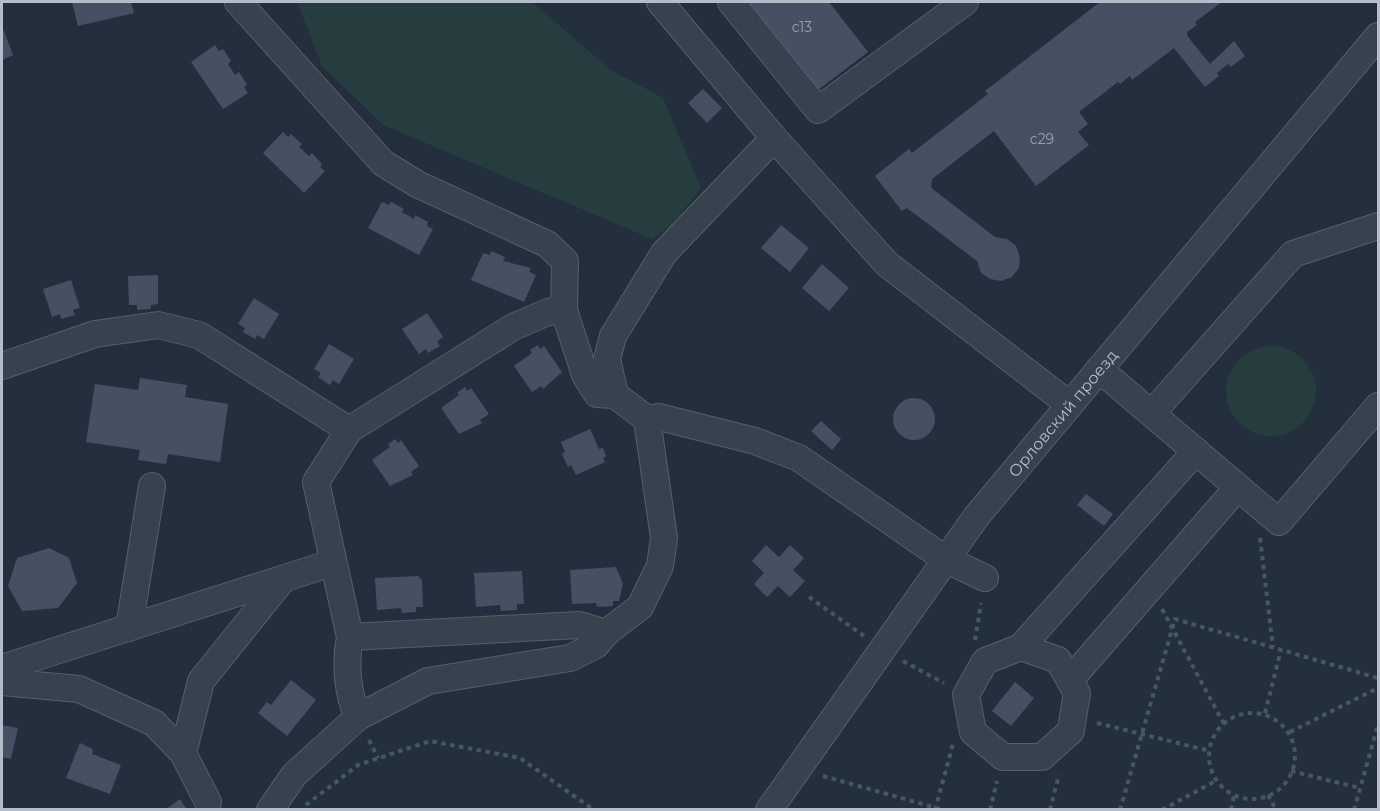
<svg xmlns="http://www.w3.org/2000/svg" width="1380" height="811" font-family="Montserrat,sans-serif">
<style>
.green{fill:#263c3f}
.building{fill:#455162}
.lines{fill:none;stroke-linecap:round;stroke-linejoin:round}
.minor-casing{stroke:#565f6c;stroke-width:28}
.path{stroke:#44595c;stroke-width:4;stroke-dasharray:4.5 4.5;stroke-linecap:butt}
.minor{stroke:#38414e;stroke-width:26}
.labels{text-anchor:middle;stroke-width:6;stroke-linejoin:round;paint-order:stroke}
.number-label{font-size:14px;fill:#98a1af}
.street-label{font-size:16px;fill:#b4bcc9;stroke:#1d2633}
</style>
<rect width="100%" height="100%" fill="#242f3e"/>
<g class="green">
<path d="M 297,2 L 532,2 L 611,70 L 663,98 L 701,188 L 673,224 L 652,239 L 383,125 L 322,66 Z"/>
<circle cx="1271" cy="391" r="45"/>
</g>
<g class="building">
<path d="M 72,2 L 131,2 L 134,13 L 78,26 Z"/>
<path d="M 736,2 L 829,2 L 868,52 L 810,96 Z"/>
<path d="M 1100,2 L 1222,2 L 1195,22 L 1197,25 L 1187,32 L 1188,37 L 1210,64 L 1234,41 L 1245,56 L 1231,67 L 1228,64 L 1217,73 L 1219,76 L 1205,87 L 1174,48 L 1132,80 L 1130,76 L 1120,84 L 1118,82 L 1079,112 L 1088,124 L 1078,132 L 1089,145 L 1036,186 L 994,131 L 932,179 L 931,187 L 934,190 L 995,237 L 1007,239 L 1016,246 L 1020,257 L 1019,268 L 1012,277 L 1001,281 L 990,279 L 981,273 L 977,261 L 907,208 L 902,211 L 875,176 L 909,149 L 912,153 L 988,94 L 985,91 Z"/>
<path d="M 2,26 L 13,55 L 2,60 Z"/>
<path d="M 215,45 L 219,51 L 223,49 L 231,61 L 228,64 L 235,75 L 239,72 L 247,85 L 244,87 L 248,93 L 223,109 L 191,62 Z"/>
<path d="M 703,89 L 722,108 L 707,123 L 688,103 Z"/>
<path d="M 283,132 L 288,137 L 291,134 L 302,144 L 299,147 L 309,156 L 312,153 L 322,164 L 320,167 L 325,171 L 304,193 L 263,153 Z"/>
<path d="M 382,202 L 389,205 L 391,202 L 404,209 L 402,212 L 414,219 L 415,215 L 428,222 L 427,226 L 433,229 L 419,255 L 368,228 Z"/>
<path d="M 781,225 L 809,248 L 790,272 L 761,248 Z"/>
<path d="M 491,251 L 505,257 L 503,261 L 531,268 L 529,272 L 536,275 L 524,302 L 471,280 L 483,253 L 490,255 Z"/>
<path d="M 822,264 L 849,288 L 829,311 L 802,288 Z"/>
<path d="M 158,275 L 158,304 L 151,305 L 151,309 L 137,310 L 137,305 L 129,305 L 128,276 Z"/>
<path d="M 71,280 L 80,308 L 73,310 L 75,315 L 61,319 L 60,314 L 52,317 L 43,289 Z"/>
<path d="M 254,298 L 279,314 L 264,339 L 257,335 L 255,339 L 243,332 L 245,328 L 238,324 Z"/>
<path d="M 427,313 L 443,337 L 437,342 L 440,346 L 428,353 L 426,349 L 419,354 L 402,329 Z"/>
<path d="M 329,344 L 354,359 L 339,384 L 333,380 L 330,385 L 318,377 L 321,373 L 314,369 Z"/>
<path d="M 538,345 L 540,349 L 544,346 L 562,372 L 543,389 L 541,386 L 532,392 L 514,366 L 532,353 L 530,350 Z"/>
<path d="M 140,378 L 187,385 L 185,397 L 228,404 L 220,462 L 168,454 L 166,464 L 138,460 L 140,450 L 86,442 L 95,384 L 138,390 Z"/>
<path d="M 465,387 L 467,391 L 471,388 L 489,414 L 480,420 L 482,423 L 459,434 L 441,408 L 459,395 L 457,393 Z"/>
<circle cx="914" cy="419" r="21"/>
<path d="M 821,421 L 841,439 L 832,450 L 811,431 Z"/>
<path d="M 590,429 L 599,449 L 603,448 L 606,456 L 603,458 L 605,462 L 576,475 L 571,465 L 568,467 L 562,454 L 565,452 L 561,442 Z"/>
<path d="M 395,439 L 398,443 L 401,440 L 419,466 L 411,472 L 413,475 L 390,486 L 372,460 L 390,447 L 388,444 Z"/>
<path d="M 1086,494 L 1113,514 L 1104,526 L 1077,505 Z"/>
<path d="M 766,545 L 779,557 L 790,545 L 804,558 L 793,570 L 805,581 L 790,597 L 778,586 L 767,597 L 754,584 L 764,573 L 752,561 Z"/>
<path d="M 49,548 L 69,558 L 77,583 L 58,608 L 22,611 L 8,586 L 17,558 Z"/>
<path d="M 616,567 L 623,584 L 619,601 L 613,601 L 613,606 L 597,607 L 596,603 L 572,604 L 570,570 Z"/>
<path d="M 522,571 L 524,604 L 517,604 L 517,610 L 501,611 L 500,605 L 476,607 L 474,573 Z"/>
<path d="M 418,576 L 422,580 L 423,607 L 416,607 L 416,612 L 402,613 L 401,608 L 377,610 L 375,578 Z"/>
<path d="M 291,680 L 316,700 L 287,736 L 258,713 L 267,702 L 271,705 Z"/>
<path d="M 1015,682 L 1034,698 L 1011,726 L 992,711 Z"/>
<path d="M 2,725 L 18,728 L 11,759 L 2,757 Z"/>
<path d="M 80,743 L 93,749 L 92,754 L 121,765 L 110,794 L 66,778 Z"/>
<path d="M 180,799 L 187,810 L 165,810 Z"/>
</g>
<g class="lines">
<g class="minor-casing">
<g id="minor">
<path d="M 238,2 L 383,163 L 417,184 L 547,244 L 565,261 L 564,310 L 585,375 L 597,394 L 615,395 L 647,419 L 664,538 L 660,566 L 640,607 L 606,633 L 596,645 L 570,658 L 428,681 L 358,717 L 294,775 L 270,810"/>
<path d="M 660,2 L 774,138 L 887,264 L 1070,405"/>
<path d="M 731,2 L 818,110 L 965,2"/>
<path d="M 2,366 L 95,334 L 158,325 L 199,335 L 349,430"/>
<path d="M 1099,369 L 1279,522 L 1378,406"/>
<path d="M 615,395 L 607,359 L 613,336 L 664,253 L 774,138"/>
<path d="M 1152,413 L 1293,254 L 1378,226"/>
<path d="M 647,419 L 659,417 L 755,441 L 799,458 L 945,559 L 985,578"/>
<path d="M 129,628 L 152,486"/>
<path d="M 350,637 L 579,625 L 606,633"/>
<path d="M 1021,647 L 1058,660 L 1077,693 L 1073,717 L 1071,731 L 1042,757 L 1003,757 L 973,732 L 966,695 L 985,661 Z"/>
<path d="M 1021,647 L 1196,451"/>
<path d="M 2,668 L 332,563"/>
<path d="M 1070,680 L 1238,487"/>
<path d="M 2,682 L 79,689 L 154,723 L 183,753 L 208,802"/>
<path d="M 358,717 C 347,693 345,662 350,637 L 316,482 L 349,430 L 513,327 L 548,312 L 564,310"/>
<path d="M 183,753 L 201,681 L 283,579"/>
<path id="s1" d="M 769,810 L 976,517 L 1378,36"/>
</g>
</g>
<g class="path">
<path d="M 1260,538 L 1273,647"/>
<path d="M 809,597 L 864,636"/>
<path d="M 1162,609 L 1224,724"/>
<path d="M 975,640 L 981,603"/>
<path d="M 903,661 L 944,683"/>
<path d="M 1265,713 L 1281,650"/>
<circle cx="1252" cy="756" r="43"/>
<path d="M 1097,723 L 1210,751"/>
<path d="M 1290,732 L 1378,688"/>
<path d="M 369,740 L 378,758"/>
<path d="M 1291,771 L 1360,788"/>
<path d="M 823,776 L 944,810"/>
<path d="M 1268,795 L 1276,810"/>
<path d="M 306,805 L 358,765 L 430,741 L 520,758 L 594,810"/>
<path d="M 935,810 L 953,744"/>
<path d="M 990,810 L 997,781"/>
<path d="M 1050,810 L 1059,775"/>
<path d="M 1120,810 L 1175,619 L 1378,678"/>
<path d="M 1162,810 L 1217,780"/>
<path d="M 1231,810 L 1234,795"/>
<path d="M 1354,810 L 1378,725"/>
</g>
<use href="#minor" class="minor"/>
</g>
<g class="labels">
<g class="number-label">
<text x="802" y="32">с13</text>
<text x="1042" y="144">с29</text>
</g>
<g class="street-label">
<text dy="6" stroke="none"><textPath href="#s1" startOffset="494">Орловский проезд</textPath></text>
</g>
</g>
<rect width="1380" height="811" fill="none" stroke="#b4bcc9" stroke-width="6"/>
</svg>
